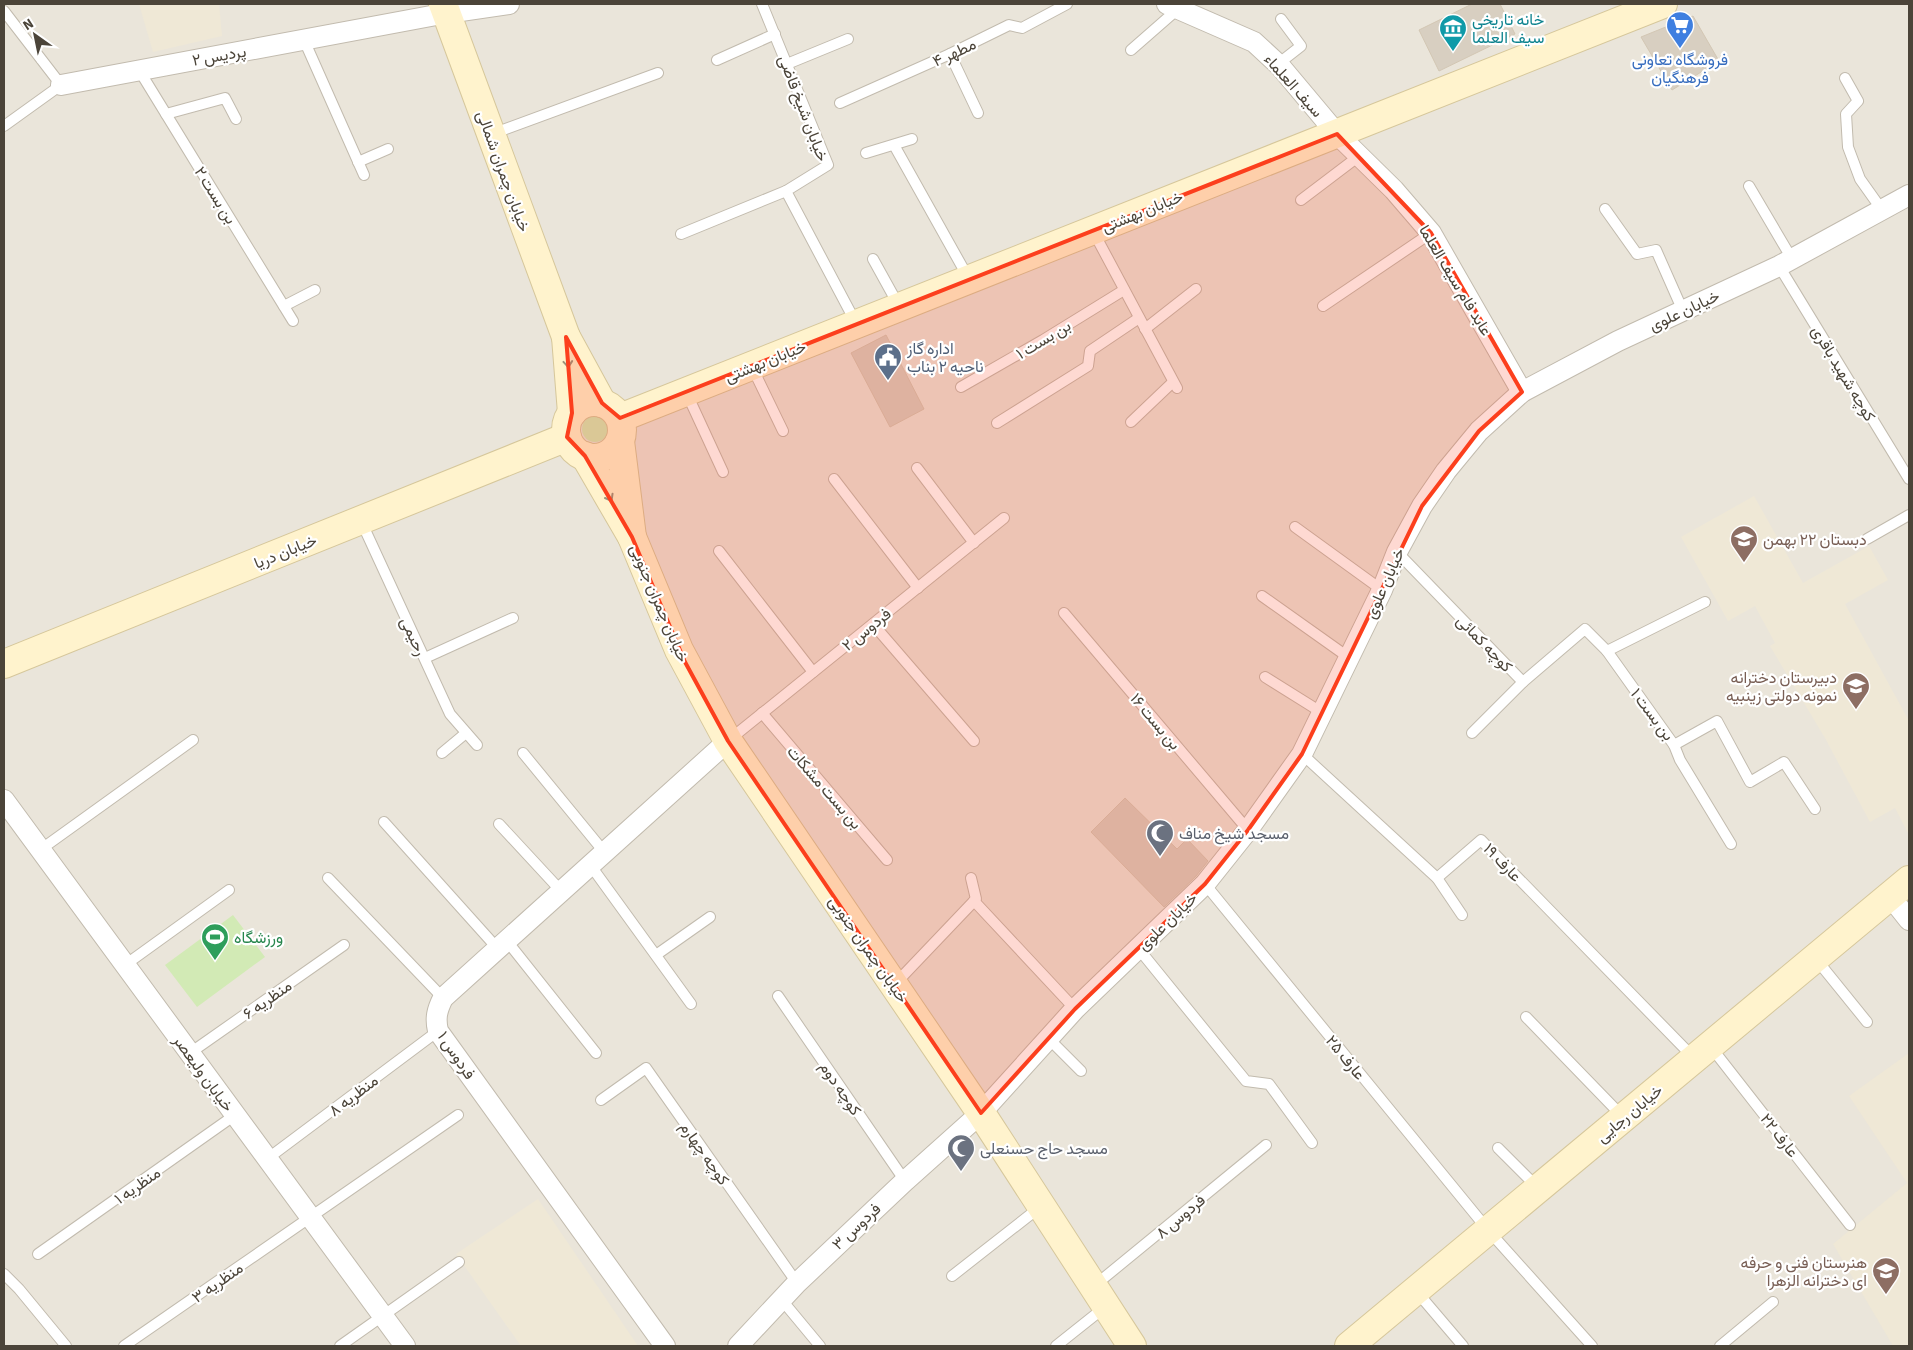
<svg xmlns="http://www.w3.org/2000/svg" width="1913" height="1350" font-family="'Source Sans 3',Vazirmatn,sans-serif">
<style>
.residential{fill:#eae5da}
.education{fill:#efe8d6}
.green{fill:#d2eab5}
.building{fill:#d8cfc1;stroke:#d3c7b4}
.lines{fill:none;stroke-linecap:round;stroke-linejoin:round}
.lane-casing{stroke:#c2bbae;stroke-width:12}
.street-casing{stroke:#c2bbae;stroke-width:22}
.secondary-casing{stroke:#d6c79b;stroke-width:30}
.lane{stroke:#fff;stroke-width:10}
.street{stroke:#fff;stroke-width:20}
.secondary{stroke:#fff3cd;stroke-width:28}
.oneway{stroke:#9c937c}
.marked{fill:#fc3f1d;fill-opacity:0.2;stroke:#fc3f1d;stroke-width:4;stroke-linejoin:round}
.labels{text-anchor:middle;stroke-width:4.5;stroke-linejoin:round;paint-order:stroke}
.culture-label{font-size:16px;fill:#0d838f;stroke:#fff;text-anchor:start}
.street-label{font-size:16px;fill:#4b4439;stroke:#fff}
.shop-label{font-size:16px;fill:#366cbe;stroke:#fff}
.service-label{font-size:16px;fill:#4e5e75;stroke:#fff;text-anchor:start}
.education-label{font-size:16px;fill:#785e54;stroke:#fff;text-anchor:end}
.worship-label{font-size:16px;fill:#5b616d;stroke:#fff;text-anchor:start}
.leisure-label{font-size:16px;fill:#27864d;stroke:#fff;text-anchor:start}
</style>
<rect width="100%" height="100%" fill="#f6f3ec"/>
<rect class="residential" x="4" y="4" width="1905" height="1342"/>
<g class="education">
<path d="M 139,4 L 219,4 L 222,36 L 153,52 Z"/>
<path d="M 1754,496 L 1803,583 L 1869,546 L 1888,580 L 1845,604 L 1909,721 L 1909,835 L 1895,808 L 1870,822 L 1825,738 L 1770,646 L 1775,643 L 1755,606 L 1728,621 L 1681,537 Z"/>
<path d="M 1909,1053 L 1909,1346 L 1893,1346 L 1833,1244 L 1907,1183 L 1849,1096 Z"/>
<path d="M 538,1199 L 638,1346 L 521,1346 L 456,1254 Z"/>
</g>
<g class="green">
<circle cx="595" cy="429" r="13"/>
<path d="M 233,915 L 265,957 L 197,1007 L 165,965 Z"/>
</g>
<g class="building">
<path d="M 1472,4 L 1500,4 L 1515,34 L 1439,71 L 1419,30 Z"/>
<path d="M 1693,16 L 1719,61 L 1672,90 L 1641,37 Z"/>
<path d="M 886,335 L 924,409 L 890,427 L 851,353 Z"/>
<path d="M 1125,798 L 1177,849 L 1187,839 L 1208,861 L 1196,876 L 1164,907 L 1091,832 Z"/>
</g>
<g class="lines">
<g class="lane-casing">
<g id="lane">
<path d="M 762,4 L 828,165 L 786,191 L 856,323"/>
<path d="M 4,11 L 61,85 L 4,126"/>
<path d="M 304,40 L 364,175"/>
<path d="M 1131,50 L 1179,8"/>
<path d="M 950,54 L 978,113"/>
<path d="M 717,60 L 775,34"/>
<path d="M 787,64 L 848,39"/>
<path d="M 1278,64 L 1301,46 L 1281,19"/>
<path d="M 139,70 L 293,321"/>
<path d="M 1845,78 L 1858,101 L 1846,114 L 1848,147 L 1860,179 L 1882,210"/>
<path d="M 840,103 L 950,54 L 1009,25 L 1022,28 L 1067,4"/>
<path d="M 166,114 L 225,98 L 236,119"/>
<path d="M 492,134 L 658,73"/>
<path d="M 894,145 L 969,279"/>
<path d="M 866,153 L 912,139"/>
<path d="M 358,162 L 388,149"/>
<path d="M 1749,186 L 1792,259"/>
<path d="M 1301,200 L 1359,156"/>
<path d="M 1605,209 L 1637,254 L 1656,250 L 1683,311"/>
<path d="M 1093,231 L 1177,388"/>
<path d="M 681,234 L 786,191"/>
<path d="M 873,259 L 899,306"/>
<path d="M 1779,266 L 1909,479"/>
<path d="M 284,306 L 315,290"/>
<path d="M 1323,306 L 1431,233"/>
<path d="M 1145,329 L 1196,289"/>
<path d="M 752,367 L 783,431"/>
<path d="M 961,387 L 1043,340 L 1124,290"/>
<path d="M 687,394 L 723,472"/>
<path d="M 1131,422 L 1173,382"/>
<path d="M 997,423 L 1088,366 L 1090,351 L 1139,318"/>
<path d="M 917,468 L 974,543"/>
<path d="M 834,479 L 918,588"/>
<path d="M 361,521 L 450,714 L 477,745"/>
<path d="M 1295,527 L 1382,590"/>
<path d="M 1867,539 L 1909,515"/>
<path d="M 719,551 L 813,672"/>
<path d="M 1397,552 L 1523,682 L 1472,733"/>
<path d="M 1262,596 L 1348,657"/>
<path d="M 1064,613 L 1248,830"/>
<path d="M 873,624 L 974,741"/>
<path d="M 1607,651 L 1705,602"/>
<path d="M 425,658 L 513,618"/>
<path d="M 1265,677 L 1321,712"/>
<path d="M 1523,682 L 1585,629 L 1607,651 L 1674,745 L 1717,721 L 1750,782 L 1784,762 L 1815,809"/>
<path d="M 762,713 L 887,860"/>
<path d="M 729,740 L 1004,518"/>
<path d="M 1674,745 L 1680,760 L 1731,844"/>
<path d="M 442,753 L 466,733"/>
<path d="M 523,753 L 605,853"/>
<path d="M 1302,754 L 1437,878 L 1462,915"/>
<path d="M 384,822 L 498,949"/>
<path d="M 499,824 L 562,892"/>
<path d="M 40,850 L 193,740"/>
<path d="M 591,866 L 691,1004"/>
<path d="M 328,878 L 443,998"/>
<path d="M 1437,878 L 1481,840 L 1693,1057"/>
<path d="M 1205,884 L 1488,1230 L 1592,1346"/>
<path d="M 974,901 L 1075,1009"/>
<path d="M 507,941 L 596,1053"/>
<path d="M 1138,948 L 1246,1081 L 1269,1084 L 1312,1143"/>
<path d="M 656,955 L 710,917"/>
<path d="M 1816,959 L 1867,1022"/>
<path d="M 125,965 L 229,890"/>
<path d="M 895,984 L 976,899 L 971,878"/>
<path d="M 778,996 L 905,1181"/>
<path d="M 1526,1017 L 1623,1117"/>
<path d="M 1049,1039 L 1081,1071"/>
<path d="M 1711,1047 L 1850,1225"/>
<path d="M 190,1053 L 344,945"/>
<path d="M 601,1100 L 646,1068 L 797,1283"/>
<path d="M 1498,1148 L 1538,1188"/>
<path d="M 267,1159 L 438,1031"/>
<path d="M 38,1254 L 235,1115"/>
<path d="M 4,1274 L 19,1289 L 66,1346"/>
<path d="M 952,1276 L 1040,1207"/>
<path d="M 1094,1286 L 1266,1145"/>
<path d="M 1417,1292 L 1463,1346"/>
<path d="M 781,1299 L 820,1346"/>
<path d="M 124,1346 L 458,1115"/>
<path d="M 340,1346 L 459,1262"/>
<path d="M 1056,1346 L 1105,1307"/>
<path d="M 1720,1346 L 1773,1302"/>
</g>
</g>
<g class="street-casing">
<g id="street">
<path d="M 1167,4 L 1254,42 L 1280,66 L 1337,134 L 1394,190 L 1431,233 L 1522,392"/>
<path d="M 61,85 L 447,13 L 509,4"/>
<path d="M 4,800 L 405,1346"/>
<path d="M 1890,896 L 1909,920"/>
<path d="M 665,1346 L 438,1031 C 435,1018 437,1010 443,998 L 728,741"/>
<path d="M 738,1346 L 797,1283 L 905,1181 L 981,1113 L 1075,1009 L 1205,884 L 1248,830 L 1302,754 L 1382,590 L 1397,552 L 1422,506 L 1446,471 L 1479,431 L 1522,392 L 1618,341 L 1779,266 L 1909,195"/>
</g>
</g>
<g class="secondary-casing">
<g id="secondary">
<path d="M 443,4 L 566,337"/>
<circle cx="594" cy="430" r="28"/>
<path d="M 572,413 L 566,337 L 602,403"/>
<path d="M 620,418 L 1663,4"/>
<path d="M 585,456 L 632,537 L 620,441"/>
<path d="M 632,537 L 679,650 L 728,741 L 981,1113 L 1132,1346"/>
<path d="M 4,664 L 567,437"/>
<path d="M 1349,1346 L 1909,880"/>
</g>
</g>
<use href="#lane" class="lane"/>
<use href="#street" class="street"/>
<use href="#secondary" class="secondary"/>
</g>
<defs><path id="oneway-chevron" d="M-2-3.5L2.5 0L-2 3.5" fill="none" stroke-width="1.6" stroke-linecap="round" stroke-linejoin="round" transform="scale(1.25)"/></defs>
<g class="oneway">
<use href="#oneway-chevron" transform="translate(568 364) rotate(85)"/>
<use href="#oneway-chevron" transform="translate(610 498) rotate(60)"/>
</g>
<path class="marked" d="M 1337,134 L 1431,233 L 1522,392 L 1479,431 L 1422,506 L 1302,754 L 1248,830 L 1205,884 L 1075,1009 L 981,1113 L 728,741 L 685,662 L 632,537 L 585,456 L 567,437 L 572,413 L 566,337 L 602,403 L 620,418 Z"/>
<defs>
<g id="supermarket-pin" transform="scale(1.4375)"><path d="M0 17L-7.5 6A9.5 9.5 0 1 1 7.5 6Z" fill="#3f7fe0" stroke="#fff"/><path d="M-6-5.5h2.5l.6 2H6L4.5 2H-2.5L-4.4-4H-6ZM-1.5 3.2a1.3 1.3 0 1 0 .1 0ZM3 3.2a1.3 1.3 0 1 0 .1 0Z" fill="#fff"/></g>
<g id="museum-pin" transform="scale(1.4375)"><path d="M0 17L-7.5 6A9.5 9.5 0 1 1 7.5 6Z" fill="#0f9aa8" stroke="#fff"/><path d="M0-6L6-3V-2H-6V-3ZM-5-1h2V3h-2ZM-1-1h2V3h-2ZM3-1h2V3H3ZM-6 4H6V6H-6Z" fill="#fff"/></g>
<g id="civic-pin" transform="scale(1.4375)"><path d="M0 17L-7.5 6A9.5 9.5 0 1 1 7.5 6Z" fill="#5c6f8a" stroke="#fff"/><path d="M-.6-6.5H3V-4.5H.6V-3L4-1V1h2V6H-6V1h2V-1L-.6-3ZM-1.2 2.5V6h2.4V2.5Z" fill="#fff"/></g>
<g id="school-pin" transform="scale(1.4375)"><path d="M0 17L-7.5 6A9.5 9.5 0 1 1 7.5 6Z" fill="#8d6e63" stroke="#fff"/><path d="M0-5L7-2L0 1L-7-2ZM-4 1L0 2.5L4 1V4Q0 6-4 4Z" fill="#fff"/></g>
<g id="mosque-pin" transform="scale(1.4375)"><path d="M0 17L-7.5 6A9.5 9.5 0 1 1 7.5 6Z" fill="#6b7280" stroke="#fff"/><path d="M3.5-4.9A6 6 0 1 0 3.5 4.9A5 5 0 1 1 3.5-4.9Z" fill="#fff"/></g>
<g id="stadium-pin" transform="scale(1.4375)"><path d="M0 17L-7.5 6A9.5 9.5 0 1 1 7.5 6Z" fill="#2e9e5b" stroke="#fff"/><path d="M0-5a6.5 5 0 1 0 0 10a6.5 5 0 1 0 0-10ZM-3.5-1.8h7v3.6h-7Z" fill="#fff"/></g>
</defs>
<g fill-rule="evenodd">
<use href="#supermarket-pin" x="1680" y="25"/>
<use href="#museum-pin" x="1453" y="28"/>
<use href="#civic-pin" x="888" y="357"/>
<use href="#school-pin" x="1744" y="539"/>
<use href="#school-pin" x="1856" y="686"/>
<use href="#mosque-pin" x="1160" y="833"/>
<use href="#stadium-pin" x="215" y="937"/>
<use href="#mosque-pin" x="961" y="1148"/>
<use href="#school-pin" x="1886" y="1271"/>
</g>
<g class="labels">
<g class="culture-label">
<text x="1472" y="25">خانه تاریخی<tspan x="1472" dy="18">سیف العلما</tspan></text>
</g>
<g class="street-label">
<text transform="translate(954 52) rotate(-25)" y="6">مطهر ۴</text>
<text transform="translate(219 55) rotate(-10)" y="6">پردیس ۲</text>
<text transform="translate(1294 85) rotate(48)" y="6">سیف العلماء</text>
<text transform="translate(804 108) rotate(69)" y="6">خیابان شیخ قاضی</text>
<text transform="translate(504 171) rotate(70)" y="6">خیابان چمران شمالی</text>
<text transform="translate(216 195) rotate(58)" y="6">بن بست ۲</text>
<text transform="translate(1142 211) rotate(-22)" y="6">خیابان بهشتی</text>
<text transform="translate(1456 280) rotate(59)" y="6">عابد فام سیف العلما</text>
<text transform="translate(1684 310) rotate(-25)" y="6">خیابان علوی</text>
<text transform="translate(1043 339) rotate(-31)" y="6">بن بست ۱</text>
<text transform="translate(765 361) rotate(-22)" y="6">خیابان بهشتی</text>
<text transform="translate(1844 373) rotate(59)" y="6">کوچه شهید باقری</text>
<text transform="translate(285 551) rotate(-22)" y="6">خیابان دریا</text>
<text transform="translate(1384 583) rotate(-66)" y="6">خیابان علوی</text>
<text transform="translate(660 603) rotate(67)" y="6">خیابان چمران جنوبی</text>
<text transform="translate(866 629) rotate(-39)" y="6">فردوس ۲</text>
<text transform="translate(414 636) rotate(65)" y="6">رحیمی</text>
<text transform="translate(1485 643) rotate(46)" y="6">کوچه کمائی</text>
<text transform="translate(1653 714) rotate(53)" y="6">بن بست ۱</text>
<text transform="translate(1156 721) rotate(50)" y="6">بن بست ۱۶</text>
<text transform="translate(825 787) rotate(49)" y="6">بن بست مشکات</text>
<text transform="translate(1503 862) rotate(46)" y="6">عارف ۱۹</text>
<text transform="translate(1167 921) rotate(-44)" y="6">خیابان علوی</text>
<text transform="translate(869 949) rotate(55)" y="6">خیابان چمران جنوبی</text>
<text transform="translate(267 999) rotate(-35)" y="6">منظریه ۶</text>
<text transform="translate(457 1055) rotate(56)" y="6">فردوس ۱</text>
<text transform="translate(1346 1057) rotate(51)" y="6">عارف ۲۵</text>
<text transform="translate(204 1073) rotate(54)" y="6">خیابان ولیعصر</text>
<text transform="translate(841 1088) rotate(56)" y="6">کوچه دوم</text>
<text transform="translate(353 1095) rotate(-37)" y="6">منظریه ۸</text>
<text transform="translate(1629 1113) rotate(-40)" y="6">خیابان رجایی</text>
<text transform="translate(1780 1135) rotate(52)" y="6">عارف ۲۲</text>
<text transform="translate(705 1153) rotate(55)" y="6">کوچه چهارم</text>
<text transform="translate(137 1185) rotate(-35)" y="6">منظریه ۱</text>
<text transform="translate(1180 1216) rotate(-40)" y="6">فردوس ۸</text>
<text transform="translate(856 1226) rotate(-43)" y="6">فردوس ۳</text>
<text transform="translate(217 1282) rotate(-35)" y="6">منظریه ۳</text>
</g>
<g class="shop-label">
<text x="1680" y="65">فروشگاه تعاونی<tspan x="1680" dy="18">فرهنگیان</tspan></text>
</g>
<g class="service-label">
<text x="907" y="354">اداره گاز<tspan x="907" dy="18">ناحیه ۲ بناب</tspan></text>
</g>
<g class="education-label">
<text x="1763" y="545" text-anchor="start">دبستان ۲۲ بهمن</text>
<text x="1837" y="683">دبیرستان دخترانه<tspan x="1837" dy="18">نمونه دولتی زینبیه</tspan></text>
<text x="1867" y="1268">هنرستان فنی و حرفه<tspan x="1867" dy="18">ای دخترانه الزهرا</tspan></text>
</g>
<g class="worship-label">
<text x="1179" y="839">مسجد شیخ مناف</text>
<text x="980" y="1154">مسجد حاج حسنعلی</text>
</g>
<g class="leisure-label">
<text x="234" y="943">ورزشگاه</text>
</g>
</g>
<rect width="1913" height="1350" fill="none" stroke="#4b4439" stroke-width="10"/>
<g transform="translate(35 35) rotate(327)" stroke="#ffffff" stroke-width="4" paint-order="stroke">
<path d="M0-4L9 19L0 12L-9 19Z" fill="#4b4439"/>
<text y="-8" font-size="14" font-weight="bold" text-anchor="middle" fill="#4b4439">N</text>
</g>
</svg>
